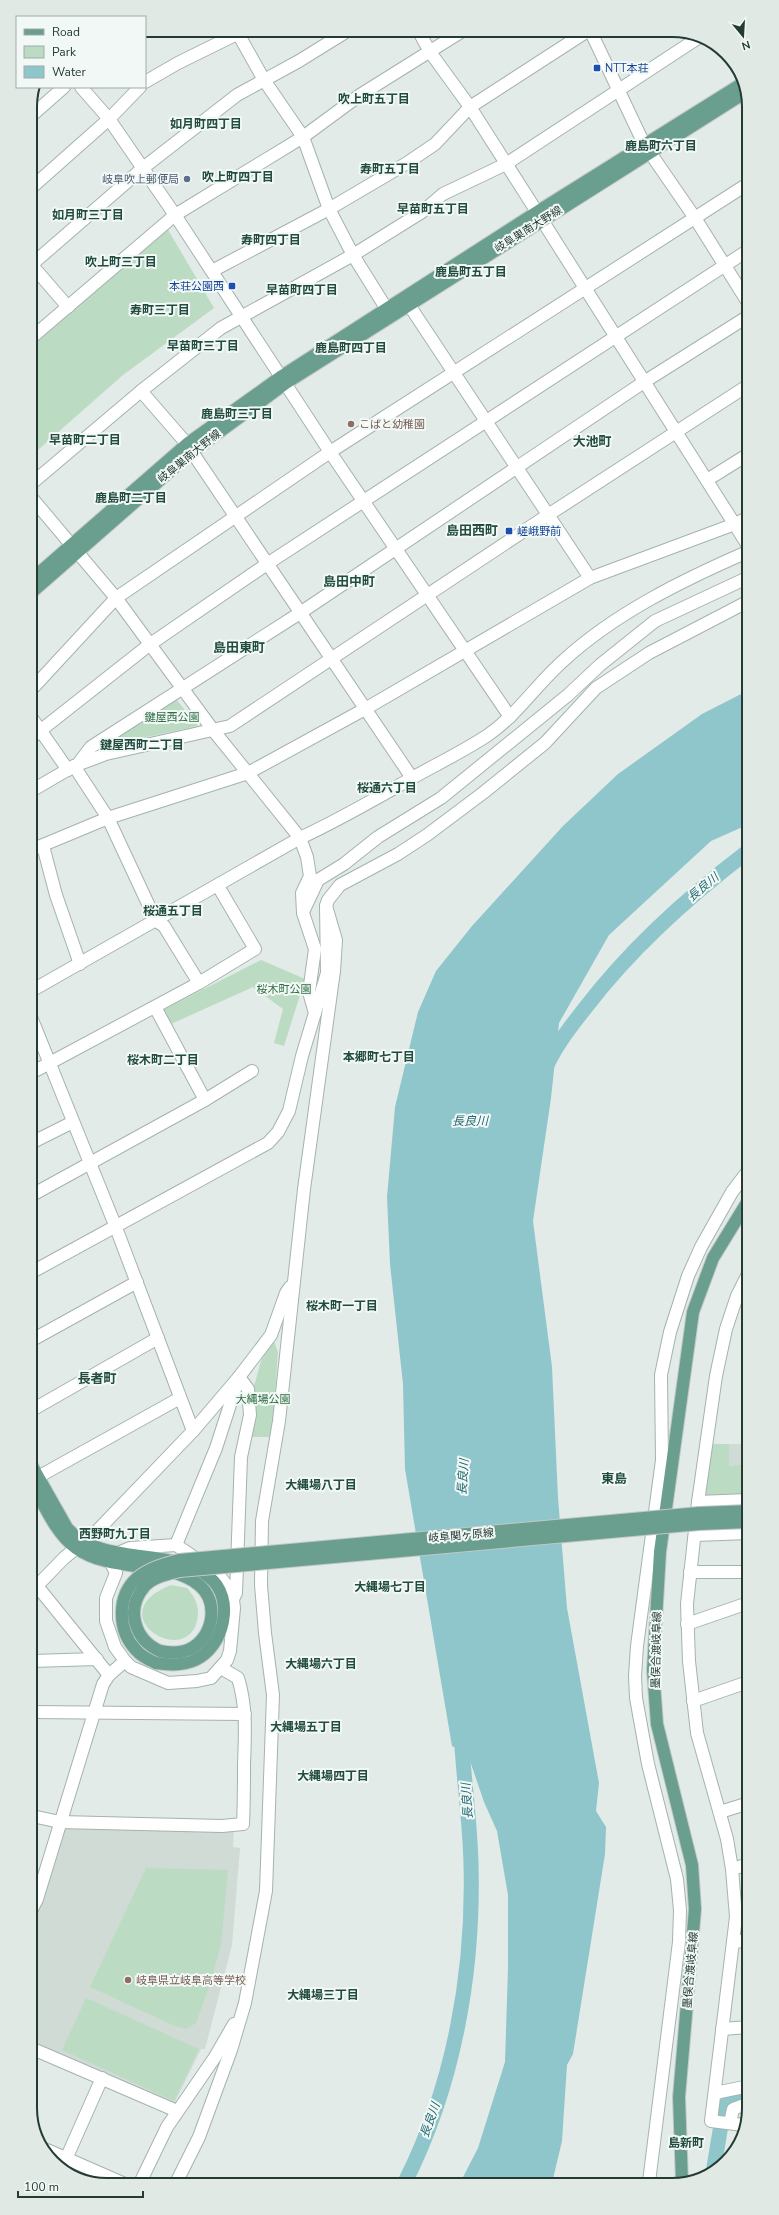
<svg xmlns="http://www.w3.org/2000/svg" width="779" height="2215" font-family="'Nunito Sans','Noto Sans JP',sans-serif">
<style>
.built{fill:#d0dbd6}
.green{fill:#bcdbc3}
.water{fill:#8ec6cc}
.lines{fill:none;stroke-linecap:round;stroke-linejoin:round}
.river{stroke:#8ec6cc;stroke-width:15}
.minor-casing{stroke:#a5b3ad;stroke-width:14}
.major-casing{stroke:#c1c8c6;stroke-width:14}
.minor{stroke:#fff;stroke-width:12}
.major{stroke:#6a9e8e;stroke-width:12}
.major-bridge-casing{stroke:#c1c8c6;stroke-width:14;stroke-linecap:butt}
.major-bridge{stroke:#6a9e8e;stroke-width:12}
.transit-dot{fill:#1a4fb4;stroke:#f2f8f5;stroke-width:1.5}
.service-dot{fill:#5c6f8a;stroke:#f2f8f5;stroke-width:1.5}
.education-dot{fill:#8d6e63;stroke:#f2f8f5;stroke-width:1.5}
.labels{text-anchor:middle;stroke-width:4;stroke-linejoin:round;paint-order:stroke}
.transit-label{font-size:11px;fill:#164399;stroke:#f2f8f5;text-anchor:start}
.service-label{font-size:11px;fill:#4e5e75;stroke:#f2f8f5;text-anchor:end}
.street-label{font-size:11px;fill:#233b33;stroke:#f2f8f5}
.education-label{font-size:11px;fill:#785e54;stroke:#f2f8f5;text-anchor:start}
.park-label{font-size:11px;fill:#306f45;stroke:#f2f8f5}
.neighbourhood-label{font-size:12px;font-weight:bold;fill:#214c3f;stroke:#f2f8f5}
.water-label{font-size:12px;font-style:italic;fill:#226973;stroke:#f2f8f5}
.quarter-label{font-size:13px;font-weight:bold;fill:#214c3f;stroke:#f2f8f5}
.rim{fill:none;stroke:#233b33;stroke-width:2}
</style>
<rect width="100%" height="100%" fill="#e2ebe7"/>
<g class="built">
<path d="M 729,1444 L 748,1444 L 748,1464 L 729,1466 Z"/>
<path d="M 63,1827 L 234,1828 L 233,1847 L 240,1848 L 232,1945 L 205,2049 L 201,2049 L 174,2104 L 33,2043 L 32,1921 L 41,1901 Z"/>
</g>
<g class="green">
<path d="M 167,228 L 214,308 L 123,375 L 31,456 L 30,348 Z"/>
<path d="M 175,698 L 198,726 L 96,748 Z"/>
<path d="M 261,960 L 305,979 L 284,1046 L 274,1043 L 283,1009 L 253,987 L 171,1024 L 161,1011 Z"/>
<path d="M 273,1339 L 278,1352 L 272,1437 L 252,1437 L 251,1397 L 261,1361 Z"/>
<path d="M 714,1444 L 729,1444 L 729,1466 L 748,1464 L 748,1495 L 707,1497 L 704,1493 L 710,1447 Z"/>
<path d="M 171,1585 L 187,1588 C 196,1599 200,1607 197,1621 C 185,1669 98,1614 171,1585 Z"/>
<path d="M 146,1868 L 228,1870 L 221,1944 L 211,1982 L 196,2023 L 186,2029 L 175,2026 L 90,1987 Z"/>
<path d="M 86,1998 L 199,2049 L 174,2101 L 62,2050 Z"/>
</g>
<path class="water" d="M 747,691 L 747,825 L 711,841 L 609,935 L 559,1023 L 551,1098 L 533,1221 L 552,1367 L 558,1498 L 567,1608 L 599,1783 L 596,1811 L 606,1827 L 605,1854 L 573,2054 L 567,2065 L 562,2141 L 552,2183 L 460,2183 L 478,2148 L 505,2062 L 508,1968 L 508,1895 L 497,1831 L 484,1802 L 468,1755 L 452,1746 L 405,1469 L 403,1384 L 390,1264 L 387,1197 L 395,1107 L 418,1012 L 436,971 L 472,926 L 563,826 L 618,774 L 702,714 Z"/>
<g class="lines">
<g class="river">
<path d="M 546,1067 C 556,1045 571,1026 586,1007 C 632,947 688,897 747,852"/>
<path d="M 714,2167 L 724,2107 L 733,2098 L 749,2094"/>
<path d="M 404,2184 C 454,2086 474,1972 471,1864 C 470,1819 463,1775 461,1731"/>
</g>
<g class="minor-casing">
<g id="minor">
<path d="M 236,30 L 264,80 L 303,137 L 329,209 L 353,255 L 391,316"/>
<path d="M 418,30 L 430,52 L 470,107 L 537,212"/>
<path d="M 590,30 L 644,144 L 695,218 L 747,301"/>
<path d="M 145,82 L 178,63 L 245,30"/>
<path d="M 81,87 L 109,119 L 175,215 L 330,452 L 510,717"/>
<path d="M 30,117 L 64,87"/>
<path d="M 30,189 L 109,119 L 140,87"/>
<path d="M 542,220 L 747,544"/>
<path d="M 30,263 L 68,307"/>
<path d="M 30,266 L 143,168 L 237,95 L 299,61 L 349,30"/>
<path d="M 212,271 L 329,209 L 407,163 L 435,144 L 470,107 L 589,30"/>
<path d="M 409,305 L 590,578"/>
<path d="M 30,339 L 175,215 L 303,137 L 360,95 L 464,30"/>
<path d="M 141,391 L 187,444"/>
<path d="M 192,452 L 412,778"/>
<path d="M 707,480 L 747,455"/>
<path d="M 31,484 L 141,391 L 221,328 L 353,255 L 422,212 L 443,194 L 506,164 L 698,38"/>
<path d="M 31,497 L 116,598 L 213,730 L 300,838 L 307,857 L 310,876 L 302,893 L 303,913 L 315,949 L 309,992 L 315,1013"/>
<path d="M 31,690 L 116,598 L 330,452 L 746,185"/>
<path d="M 31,717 L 68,770"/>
<path d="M 31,738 L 149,645 L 267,564 L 747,251"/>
<path d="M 78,764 L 91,747 L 300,613 L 644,382 L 747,317"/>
<path d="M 74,766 L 108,818 L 156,921 L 164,926 L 199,983"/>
<path d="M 31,791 L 74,766 L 106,754 L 230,726 L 548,515 L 747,386"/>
<path d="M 43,846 L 56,895 L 80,964"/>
<path d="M 31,850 L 108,818 L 248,773 L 365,709 L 590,578 L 735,524 L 747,518"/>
<path d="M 303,912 L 318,880 L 344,864 L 378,837 L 441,798 L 568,695 L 600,665 L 655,621 L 747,578"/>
<path d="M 31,991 L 300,838 C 339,820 375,799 412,778 C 437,764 464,751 488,735 C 517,715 537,684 563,661 C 615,613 683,580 747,552"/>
<path d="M 155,1007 L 205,1100"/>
<path d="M 31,1017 L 115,1225 L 193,1431"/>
<path d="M 31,1073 L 199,983 L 255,949 L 218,886"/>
<path d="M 31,1143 L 73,1122"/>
<path d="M 32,1195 L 205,1100 L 252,1071"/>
<path d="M 32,1272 L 268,1143 L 278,1132 L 289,1111 L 302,1056 L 327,973 L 326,906 L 328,900 L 340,885 L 398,854 L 427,835 L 483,793 L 545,743 L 596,688 L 649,653 L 747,602"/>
<path d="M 32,1340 L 137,1282"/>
<path d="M 32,1410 L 158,1338"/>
<path d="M 38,1477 L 180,1398"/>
<path d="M 698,1502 L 748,1500"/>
<path d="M 695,1535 L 748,1533"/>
<path d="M 118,1553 L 130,1548 L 176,1545"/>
<path d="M 111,1563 L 116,1573 L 106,1598 L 106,1621 L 115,1647 L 125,1661 L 131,1667 L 168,1683 L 197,1681 L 211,1678 L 227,1660 L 230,1651 L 234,1608 L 233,1600 L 229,1588 L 217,1573 L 176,1545 L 216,1448 L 239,1377"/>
<path d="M 690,1572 L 748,1572"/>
<path d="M 37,1586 L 109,1675"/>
<path d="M 32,1591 L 64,1558 L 97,1531 L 193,1431 L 239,1377 L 271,1335 L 286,1293 L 290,1287"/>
<path d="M 233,1599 L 236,1593 L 241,1457 L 250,1415 L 248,1389 L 239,1377"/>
<path d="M 687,1624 L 748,1603"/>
<path d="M 32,1661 L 97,1659"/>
<path d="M 693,1701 L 748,1682"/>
<path d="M 32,1712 L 245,1714"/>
<path d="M 720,1812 L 749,1803"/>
<path d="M 32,1816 L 60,1822 L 222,1826 L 243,1824 C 244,1804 244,1785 244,1765 C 245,1735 247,1707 238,1678 L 221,1668"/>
<path d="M 732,1869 L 749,1864"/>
<path d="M 32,1909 L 37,1899 L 103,1684 L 109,1675 L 125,1661"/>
<path d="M 733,1943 L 749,1939"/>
<path d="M 722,2029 L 749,2027"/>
<path d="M 33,2049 L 177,2111"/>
<path d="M 715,2093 L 749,2086"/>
<path d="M 730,2123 L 733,2109 L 749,2103"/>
<path d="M 743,2125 L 711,2121 L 736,1917 L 732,1869 L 727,1839 L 697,1733 L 689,1661 L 687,1604 L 698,1502 L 716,1376 L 726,1329 L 737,1296 L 748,1274"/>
<path d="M 47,2150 L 127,2185"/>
<path d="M 62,2168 L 102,2078"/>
<path d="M 649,2182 L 679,1942 L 680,1910 L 677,1879 L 648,1764 L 636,1698 L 635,1676 L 637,1646 L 662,1460 L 661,1375 L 670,1332 L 688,1276 L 701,1247 L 732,1192 L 748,1171"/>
<path d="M 139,2185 L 167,2127 L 215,2057 L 234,2024"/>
<path d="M 175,2185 L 199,2137 L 231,2050 L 245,2003 L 266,1891 L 273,1695 L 265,1633 L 261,1585 L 262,1521 L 279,1421 L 304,1189 L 334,971 L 336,940 L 326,906"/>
</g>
</g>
<g class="major-casing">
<g id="major">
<path d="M 31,580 L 187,444 L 282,376 L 537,212 L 743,83"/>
<path d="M 31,593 L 192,452 L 286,383 L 746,92"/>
<path d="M 32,1466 L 67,1528 C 101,1567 170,1546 209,1577 C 236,1598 224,1647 195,1660 C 183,1666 169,1665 156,1663"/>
<path d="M 32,1483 C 44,1504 55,1533 76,1548 C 113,1574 167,1559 199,1585 C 220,1602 213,1638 190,1649 C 180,1654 170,1653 160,1651"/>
<path d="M 682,2182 L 679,2097 L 695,1909 L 692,1865 L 657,1724 L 653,1670 L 660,1552 L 693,1312 L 713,1258 L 748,1201"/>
</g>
</g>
<use href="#minor" class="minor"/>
<use href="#major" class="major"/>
<g class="major-bridge-casing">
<g id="major-bridge">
<path d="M 160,1651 C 135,1640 125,1610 144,1587 C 152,1577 168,1574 180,1571 L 699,1524 L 748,1522"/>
<path d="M 156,1663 C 149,1660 141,1656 136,1650 C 118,1631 116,1597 137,1578 C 149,1568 164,1564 179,1560 L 699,1513 L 748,1511"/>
</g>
</g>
<use href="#major-bridge" class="major-bridge"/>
</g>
<g class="transit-dot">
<rect x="593" y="64" width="8" height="8" rx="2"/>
<rect x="228" y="282" width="8" height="8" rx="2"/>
<rect x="505" y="527" width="8" height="8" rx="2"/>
</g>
<circle class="service-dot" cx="187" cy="179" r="4"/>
<g class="education-dot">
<circle cx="351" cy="424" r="4"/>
<circle cx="128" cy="1980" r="4"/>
</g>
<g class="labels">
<g class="transit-label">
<text x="605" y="72">NTT本荘</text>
<text x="224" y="290" text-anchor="end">本荘公園西</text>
<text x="517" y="535">嵯峨野前</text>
</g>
<g class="service-label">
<text x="179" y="183">岐阜吹上郵便局</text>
</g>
<g class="street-label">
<text transform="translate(528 229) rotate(-32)" y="4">岐阜巣南大野線</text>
<text transform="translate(189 456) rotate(-39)" y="4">岐阜巣南大野線</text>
<text transform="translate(461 1535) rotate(-5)" y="4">岐阜関ヶ原線</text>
<text transform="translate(656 1650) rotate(-89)" y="4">墨俣合渡岐阜線</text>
<text transform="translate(690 1970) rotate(-85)" y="4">墨俣合渡岐阜線</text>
</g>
<g class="education-label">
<text x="359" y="428">こばと幼稚園</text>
<text x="136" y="1984">岐阜県立岐阜高等学校</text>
</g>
<g class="park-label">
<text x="172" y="721">鍵屋西公園</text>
<text x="284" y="993">桜木町公園</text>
<text x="263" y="1403">大縄場公園</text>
</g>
<g class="neighbourhood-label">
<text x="374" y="103">吹上町五丁目</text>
<text x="206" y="128">如月町四丁目</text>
<text x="661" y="150">鹿島町六丁目</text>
<text x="390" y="173">寿町五丁目</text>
<text x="238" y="181">吹上町四丁目</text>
<text x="433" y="213">早苗町五丁目</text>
<text x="88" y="219">如月町三丁目</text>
<text x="271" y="244">寿町四丁目</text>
<text x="121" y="266">吹上町三丁目</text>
<text x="471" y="276">鹿島町五丁目</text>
<text x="302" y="294">早苗町四丁目</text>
<text x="160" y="314">寿町三丁目</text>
<text x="203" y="350">早苗町三丁目</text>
<text x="351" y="352">鹿島町四丁目</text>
<text x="237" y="418">鹿島町三丁目</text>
<text x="85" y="444">早苗町二丁目</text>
<text x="131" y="502">鹿島町二丁目</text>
<text x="142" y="749">鍵屋西町二丁目</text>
<text x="387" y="792">桜通六丁目</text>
<text x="173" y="915">桜通五丁目</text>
<text x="379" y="1061">本郷町七丁目</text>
<text x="163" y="1064">桜木町二丁目</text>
<text x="342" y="1310">桜木町一丁目</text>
<text x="321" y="1489">大縄場八丁目</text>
<text x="115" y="1538">西野町九丁目</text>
<text x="390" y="1591">大縄場七丁目</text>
<text x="321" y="1668">大縄場六丁目</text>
<text x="306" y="1731">大縄場五丁目</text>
<text x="333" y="1780">大縄場四丁目</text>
<text x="323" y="1999">大縄場三丁目</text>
<text x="686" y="2147">島新町</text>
</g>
<g class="water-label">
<text transform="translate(703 887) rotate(-40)" y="4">長良川</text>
<text x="470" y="1125">長良川</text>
<text transform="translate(463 1477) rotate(-86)" y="4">長良川</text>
<text transform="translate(467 1801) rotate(-94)" y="4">長良川</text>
<text transform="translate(430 2120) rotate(-70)" y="4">長良川</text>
</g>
<g class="quarter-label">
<text x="592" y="446">大池町</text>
<text x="472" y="535">島田西町</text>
<text x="349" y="586">島田中町</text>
<text x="239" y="652">島田東町</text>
<text x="97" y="1383">長者町</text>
<text x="614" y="1483">東島</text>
</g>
</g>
<path d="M0 0H779V2215H0ZM107 37H672A70 70 0 0 1 742 107V2108A70 70 0 0 1 672 2178H107A70 70 0 0 1 37 2108V107A70 70 0 0 1 107 37Z" fill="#e1e9e5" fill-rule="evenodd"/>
<path class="rim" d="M107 37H672A70 70 0 0 1 742 107V2108A70 70 0 0 1 672 2178H107A70 70 0 0 1 37 2108V107A70 70 0 0 1 107 37Z"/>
<rect x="16" y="16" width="130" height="72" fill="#f2f8f5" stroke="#9faca7"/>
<rect x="24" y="29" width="20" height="6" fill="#6a9e8e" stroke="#9faca7"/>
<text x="52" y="36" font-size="12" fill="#233b33">Road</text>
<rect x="24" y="46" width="20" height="12" fill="#bcdbc3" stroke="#9faca7"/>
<text x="52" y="56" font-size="12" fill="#233b33">Park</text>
<rect x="24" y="66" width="20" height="12" fill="#8ec6cc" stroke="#9faca7"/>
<text x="52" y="76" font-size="12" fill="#233b33">Water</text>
<g transform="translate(743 36) rotate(162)" stroke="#f2f8f5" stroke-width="3" paint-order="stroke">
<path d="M0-3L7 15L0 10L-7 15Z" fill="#233b33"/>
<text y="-6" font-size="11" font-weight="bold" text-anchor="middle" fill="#233b33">N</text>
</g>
<path d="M18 2191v6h125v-6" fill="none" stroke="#233b33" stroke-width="2"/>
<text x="24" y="2191" font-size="12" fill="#233b33" stroke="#f2f8f5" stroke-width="3" paint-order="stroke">100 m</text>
</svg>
